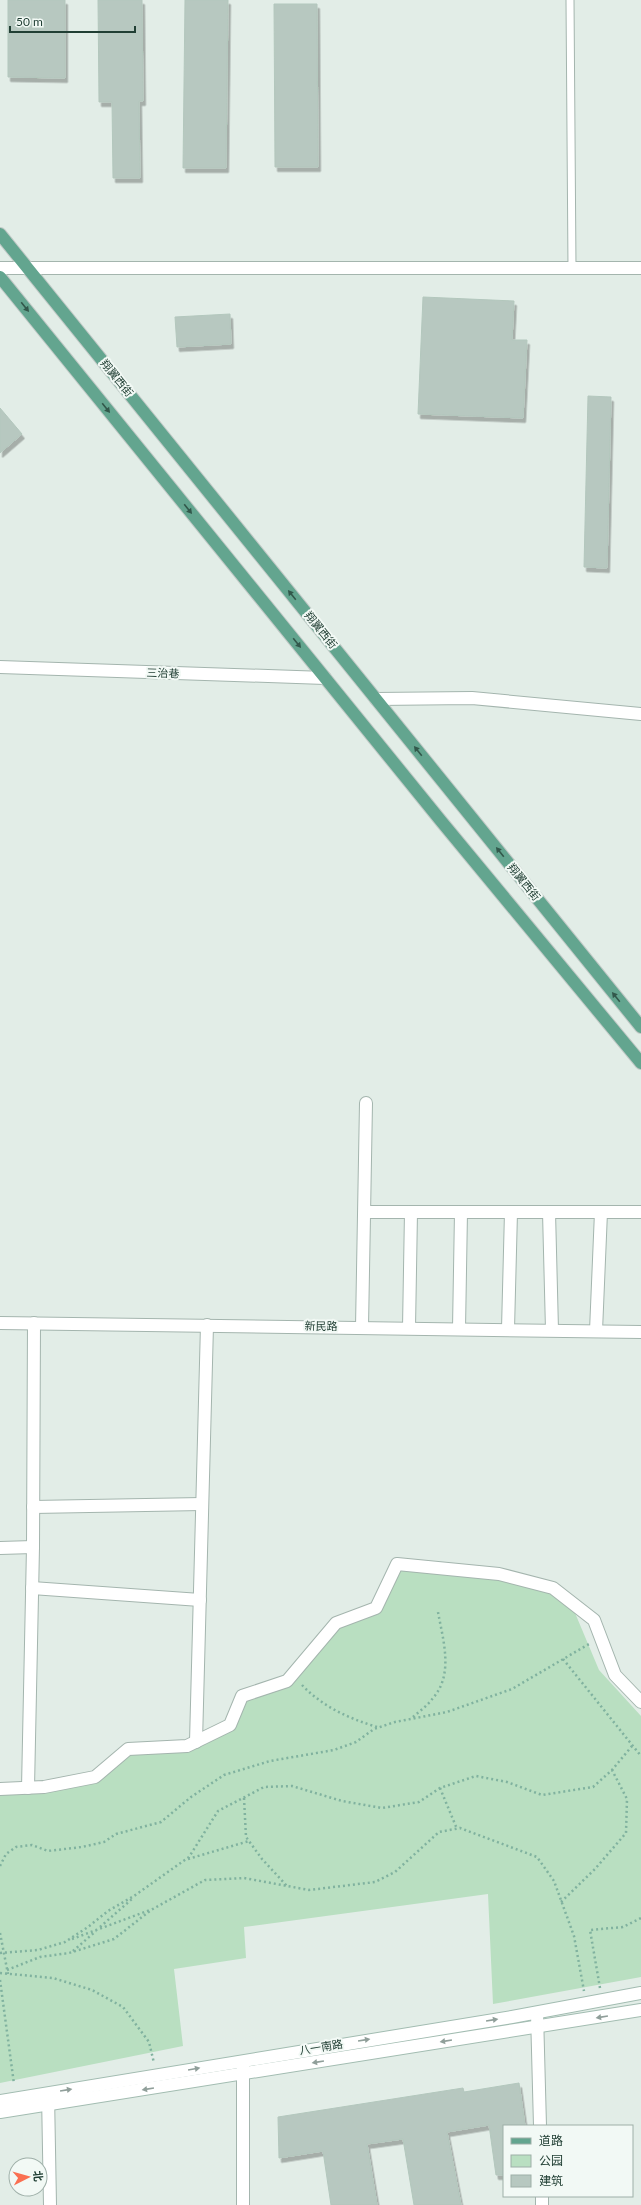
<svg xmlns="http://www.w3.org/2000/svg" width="641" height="2205" font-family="Lato,'Noto Sans SC',sans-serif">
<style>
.green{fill:#b9dfc1}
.building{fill:#b7c8c0;stroke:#b3c7bd;filter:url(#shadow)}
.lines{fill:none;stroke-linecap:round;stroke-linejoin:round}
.service-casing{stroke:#a4b5ae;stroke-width:9}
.minor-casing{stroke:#a4b5ae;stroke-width:14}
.tertiary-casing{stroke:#a4b5ae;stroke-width:14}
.secondary-casing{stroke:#a2bcb1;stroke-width:14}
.primary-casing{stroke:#c1c9c6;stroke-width:14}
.path{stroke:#80b29f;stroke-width:2.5;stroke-dasharray:2 3;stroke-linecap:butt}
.service{stroke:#fff;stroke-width:7}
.minor{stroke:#fff;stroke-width:12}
.tertiary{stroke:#fff;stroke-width:12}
.secondary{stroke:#fff;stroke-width:12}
.primary{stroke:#63a58f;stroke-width:12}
.oneway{fill:#32584b}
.oneway2{fill:#909f9a}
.labels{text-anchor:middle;stroke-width:4;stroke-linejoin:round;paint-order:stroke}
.street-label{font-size:11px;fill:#213f34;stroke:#f2f9f5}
</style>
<defs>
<filter id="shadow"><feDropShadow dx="2.5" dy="4.5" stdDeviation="0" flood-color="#0004"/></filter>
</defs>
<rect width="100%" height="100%" fill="#e2ede7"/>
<path class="green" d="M 397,1564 L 499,1574 L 570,1601 L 599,1670 L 641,1716 L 641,1977 L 493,2004 L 488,1894 L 244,1927 L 246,1958 L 174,1969 L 183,2046 L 0,2083 L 0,1789 L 102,1776 L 128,1749 L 187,1746 L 230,1725 L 242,1696 L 286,1682 L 340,1618 L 383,1606 Z"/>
<g class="building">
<path d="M 8,0 L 65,0 L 65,78 L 8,77 Z"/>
<path d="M 98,0 L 142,0 L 143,101 L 139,101 L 140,178 L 113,178 L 112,102 L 99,102 Z"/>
<path d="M 185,0 L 228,0 L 226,168 L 183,168 Z"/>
<path d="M 274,4 L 317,4 L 318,167 L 275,167 Z"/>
<path d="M 423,297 L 514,301 L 512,340 L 527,340 L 523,418 L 418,414 Z"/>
<path d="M 230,314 L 231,344 L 177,347 L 175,317 Z"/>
<path d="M 588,396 L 611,397 L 607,568 L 584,567 Z"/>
<path d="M 0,408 L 22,434 L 0,453 Z"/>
<path d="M 519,2083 L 525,2126 L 504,2126 L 504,2175 L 496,2175 L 489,2125 L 447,2132 L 461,2205 L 414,2205 L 403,2139 L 367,2144 L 377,2205 L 331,2205 L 323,2151 L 279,2158 L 278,2117 L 463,2088 L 464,2092 Z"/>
</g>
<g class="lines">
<g class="service-casing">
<path id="service" d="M 570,0 L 572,268"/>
</g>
<g class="minor-casing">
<g id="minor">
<path d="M 376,699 L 472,698 L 641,714"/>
<path d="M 365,1212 L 641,1212"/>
<path d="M 549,1212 L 552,1330"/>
<path d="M 362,1327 L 366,1103"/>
<path d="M 409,1328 L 411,1212"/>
<path d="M 459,1329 L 461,1212"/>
<path d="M 508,1329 L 511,1212"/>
<path d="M 596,1331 L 601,1212"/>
<path d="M 33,1507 L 202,1504"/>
<path d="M 0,1548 L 33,1547"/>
<path d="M 32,1588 L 200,1600"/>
<path d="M 196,1742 L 207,1325"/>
<path d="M 28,1788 L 33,1547 L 34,1323"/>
<path d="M 0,1789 L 44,1787 L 95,1777 L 128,1749 L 187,1746 L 230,1725 L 242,1696 L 287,1681 L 336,1623 L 376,1608 L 397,1564 L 499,1574 L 553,1588 L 594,1620 L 615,1675 L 641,1702"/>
<path d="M 537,2013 L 540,2126"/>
<path d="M 48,2094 L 50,2205"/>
<path d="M 542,2196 L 542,2205"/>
<path d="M 243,2205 L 243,2064"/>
</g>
</g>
<g class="tertiary-casing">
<g id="tertiary">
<path d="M 0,268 L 641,268"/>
<path d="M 0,667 L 325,678"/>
<path d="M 0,1323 L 641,1332"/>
</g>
</g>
<g class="secondary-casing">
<g id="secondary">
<path d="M 0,2101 L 512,2017 L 641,1993"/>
<path d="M 0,2112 L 641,2010"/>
</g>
</g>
<g class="primary-casing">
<g id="primary">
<path d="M 0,234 L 641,1027"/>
<path d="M 0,277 L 441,821 L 641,1063"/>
</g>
</g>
<g class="path">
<path d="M 563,1659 L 641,1756"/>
<path d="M 302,1685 C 323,1707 348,1718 377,1727"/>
<path d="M 413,1717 C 420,1711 428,1705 433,1698 C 454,1674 443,1640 438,1612"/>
<path d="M 440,1788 L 457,1829"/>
<path d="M 244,1798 L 246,1837 L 262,1859 L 287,1886"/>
<path d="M 188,1859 L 249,1841"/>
<path d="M 0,1866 L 6,1854 L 16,1847 L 32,1845 L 48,1851 L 82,1847 L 104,1842 L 116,1834 L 161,1822 L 191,1797 L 224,1775 L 270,1761 L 334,1750 L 356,1742 L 374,1729 L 395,1722 L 447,1712 L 512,1689 L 589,1644"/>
<path d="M 561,1902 L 595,1869 L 626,1833 L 627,1799 L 612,1770"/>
<path d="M 100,1927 L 132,1899"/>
<path d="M 0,1933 L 8,1974"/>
<path d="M 72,1939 L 150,1910"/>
<path d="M 73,1951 L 96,1931"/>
<path d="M 0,1953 L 38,1950 L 65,1942 L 88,1927 L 108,1911 L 134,1896 L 189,1857 L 218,1811 L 264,1787 L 292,1786 L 342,1801 L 382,1808 L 419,1802 L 440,1788 L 476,1776 L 507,1782 L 542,1795 L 593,1787 L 612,1770 L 632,1746"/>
<path d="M 7,1970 L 40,1957 L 69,1953 L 114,1939 L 151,1910 L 205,1880 L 244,1878 L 309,1890 L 375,1882 L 395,1872 L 439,1832 L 460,1828 L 537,1857 L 554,1881 L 574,1936 L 584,1991"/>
<path d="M 0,1973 L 53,1978 L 92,1990 L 123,2007 L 149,2042 L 154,2063"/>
<path d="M 0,1980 L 14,2084"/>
<path d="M 600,1988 L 590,1930 L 623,1927 L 641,1918"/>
</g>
<use href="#service" class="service"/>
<use href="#minor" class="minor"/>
<use href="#tertiary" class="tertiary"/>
<use href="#secondary" class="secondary"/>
<use href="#primary" class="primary"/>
</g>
<defs><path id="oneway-solid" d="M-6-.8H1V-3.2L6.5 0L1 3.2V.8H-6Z"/></defs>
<g class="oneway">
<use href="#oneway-solid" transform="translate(25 307) rotate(51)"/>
<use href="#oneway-solid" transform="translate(106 408) rotate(51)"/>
<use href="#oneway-solid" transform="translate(188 509) rotate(51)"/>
<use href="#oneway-solid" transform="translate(292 595) rotate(-129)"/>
<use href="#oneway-solid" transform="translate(297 643) rotate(51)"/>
<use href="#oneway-solid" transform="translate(418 751) rotate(-129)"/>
<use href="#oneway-solid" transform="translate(500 852) rotate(-129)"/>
<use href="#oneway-solid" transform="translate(616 997) rotate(-129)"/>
</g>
<g class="oneway2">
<use href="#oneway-solid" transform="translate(602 2017) rotate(171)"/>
<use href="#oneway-solid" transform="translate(492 2020) rotate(-9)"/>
<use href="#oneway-solid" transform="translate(364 2040) rotate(-9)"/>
<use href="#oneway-solid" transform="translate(446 2041) rotate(171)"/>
<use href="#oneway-solid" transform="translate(318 2062) rotate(171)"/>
<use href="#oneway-solid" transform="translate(194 2069) rotate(-10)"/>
<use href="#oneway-solid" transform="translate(148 2089) rotate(171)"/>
<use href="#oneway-solid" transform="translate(66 2090) rotate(-9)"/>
</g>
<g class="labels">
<g class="street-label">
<text transform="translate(117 378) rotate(51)" y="4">翔翼西街</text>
<text transform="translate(321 630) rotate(51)" y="4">翔翼西街</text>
<text transform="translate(163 673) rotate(2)" y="4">三治巷</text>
<text transform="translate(524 882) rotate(51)" y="4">翔翼西街</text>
<text transform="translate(321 1326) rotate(1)" y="4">新民路</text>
<text transform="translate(321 2047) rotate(-9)" y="4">八一南路</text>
</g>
</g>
<rect x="503" y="2125" width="130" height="72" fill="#f2f9f5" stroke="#9eafa8"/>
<rect x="511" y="2138" width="20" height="6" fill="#63a58f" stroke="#9eafa8"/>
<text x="539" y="2145" font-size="12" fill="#213f34">道路</text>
<rect x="511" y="2155" width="20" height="12" fill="#b9dfc1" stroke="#9eafa8"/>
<text x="539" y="2165" font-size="12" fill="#213f34">公园</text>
<rect x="511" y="2175" width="20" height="12" fill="#b7c8c0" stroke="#9eafa8"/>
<text x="539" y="2185" font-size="12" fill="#213f34">建筑</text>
<g transform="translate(28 2177) rotate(84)"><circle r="19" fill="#f2f9f5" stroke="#9eafa8"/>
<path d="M0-3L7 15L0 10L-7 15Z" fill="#fa7052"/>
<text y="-6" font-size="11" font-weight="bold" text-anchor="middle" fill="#213f34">北</text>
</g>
<path d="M10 26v6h125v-6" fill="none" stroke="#213f34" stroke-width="2"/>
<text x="16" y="26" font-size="12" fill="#213f34" stroke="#f2f9f5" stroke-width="3" paint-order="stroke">50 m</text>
</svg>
